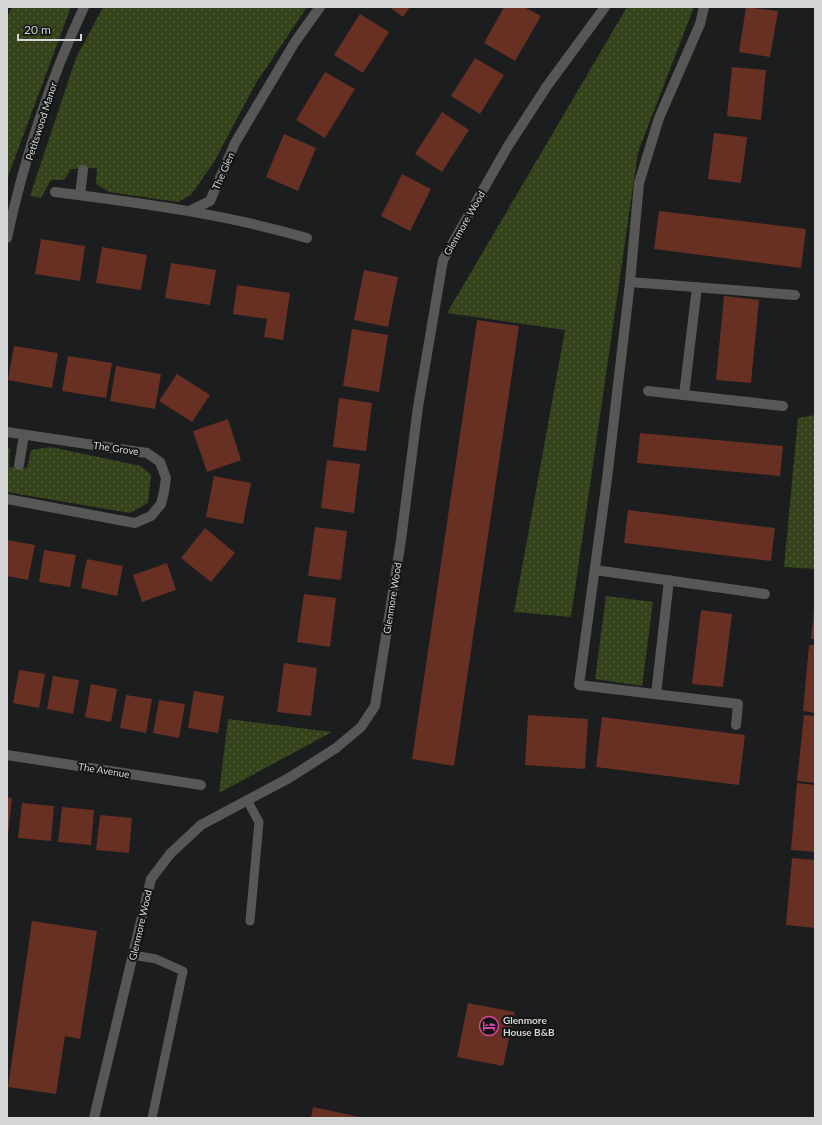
<svg xmlns="http://www.w3.org/2000/svg" width="822" height="1125" font-family="Lato,sans-serif">
<style>
.grass{fill:url(#grass-dots)}
.building{fill:#682f23}
.lines{fill:none;stroke-linecap:round;stroke-linejoin:round}
.lane{stroke:#575756;stroke-width:9}
.street{stroke:#575756;stroke-width:10}
.labels{text-anchor:middle;stroke-width:4;stroke-linejoin:round;paint-order:stroke}
.street-label{font-size:10px;fill:#d3d5d6;stroke:#121415}
.poi-label{font-size:10px;font-weight:bold;fill:#d3d5d6;stroke:#121415;text-anchor:start}
</style>
<defs>
<pattern id="grass-dots" width="8" height="8" patternUnits="userSpaceOnUse"><rect width="8" height="8" fill="#35431a"/><path d="M2 2h.1M6 6h.1" fill="none" stroke="#515d3b" stroke-width="1.8" stroke-linecap="round"/></pattern>
</defs>
<rect width="100%" height="100%" fill="#1b1d1e"/>
<g class="grass">
<path d="M 12,7 L 71,7 L 7,179 L 7,17 Z"/>
<path d="M 103,7 L 307,7 L 256,83 L 214,162 L 191,195 L 178,202 L 109,192 L 96,184 L 97,168 L 71,169 L 64,180 L 51,180 L 41,198 L 30,196 L 76,58 Z"/>
<path d="M 627,7 L 694,7 L 638,152 L 571,617 L 514,612 L 565,330 L 447,313 Z"/>
<path d="M 815,415 L 815,569 L 784,567 L 798,418 Z"/>
<path d="M 51,447 L 141,466 L 151,475 L 148,503 L 130,513 L 7,492 L 7,448 L 10,449 L 9,467 L 27,468 L 31,450 Z"/>
<path d="M 606,596 L 653,602 L 642,686 L 595,679 Z"/>
<path d="M 228,719 L 332,732 L 219,793 Z"/>
</g>
<g class="building">
<path d="M 389,7 L 410,7 L 403,17 Z"/>
<path d="M 504,7 L 524,7 L 541,16 L 515,61 L 484,43 Z"/>
<path d="M 746,7 L 778,11 L 770,57 L 739,52 Z"/>
<path d="M 360,14 L 389,32 L 363,73 L 334,55 Z"/>
<path d="M 475,58 L 504,75 L 480,114 L 451,96 Z"/>
<path d="M 732,67 L 766,70 L 761,120 L 727,116 Z"/>
<path d="M 325,72 L 355,89 L 325,138 L 296,120 Z"/>
<path d="M 442,112 L 469,130 L 442,172 L 415,154 Z"/>
<path d="M 714,133 L 747,137 L 741,183 L 708,179 Z"/>
<path d="M 284,134 L 316,148 L 298,191 L 266,177 Z"/>
<path d="M 402,174 L 431,189 L 410,231 L 381,216 Z"/>
<path d="M 659,211 L 806,229 L 801,268 L 654,249 Z"/>
<path d="M 41,239 L 85,246 L 80,281 L 35,274 Z"/>
<path d="M 102,247 L 147,255 L 141,290 L 96,283 Z"/>
<path d="M 171,263 L 216,270 L 210,305 L 165,298 Z"/>
<path d="M 364,270 L 398,277 L 388,327 L 354,320 Z"/>
<path d="M 237,285 L 290,293 L 283,340 L 264,337 L 267,319 L 233,314 Z"/>
<path d="M 724,296 L 759,300 L 751,383 L 716,380 Z"/>
<path d="M 477,320 L 519,326 L 454,766 L 412,759 Z"/>
<path d="M 352,329 L 388,335 L 379,392 L 343,386 Z"/>
<path d="M 14,346 L 58,353 L 52,388 L 8,380 Z"/>
<path d="M 68,356 L 112,363 L 106,398 L 62,391 Z"/>
<path d="M 116,366 L 161,374 L 155,409 L 110,401 Z"/>
<path d="M 177,374 L 210,395 L 192,422 L 159,401 Z"/>
<path d="M 339,398 L 372,403 L 366,451 L 333,447 Z"/>
<path d="M 228,419 L 241,460 L 207,472 L 193,431 Z"/>
<path d="M 640,433 L 783,446 L 780,476 L 637,463 Z"/>
<path d="M 327,460 L 360,464 L 354,513 L 321,508 Z"/>
<path d="M 214,476 L 251,483 L 243,524 L 206,517 Z"/>
<path d="M 628,510 L 775,528 L 771,561 L 624,543 Z"/>
<path d="M 315,527 L 347,531 L 341,580 L 308,576 Z"/>
<path d="M 205,528 L 235,553 L 211,582 L 181,558 Z"/>
<path d="M 7,540 L 35,545 L 28,580 L 7,576 Z"/>
<path d="M 44,550 L 76,555 L 70,587 L 39,582 Z"/>
<path d="M 87,559 L 123,566 L 117,596 L 81,588 Z"/>
<path d="M 167,563 L 176,590 L 142,602 L 133,575 Z"/>
<path d="M 304,594 L 336,598 L 330,647 L 297,642 Z"/>
<path d="M 814,609 L 815,609 L 815,639 L 811,639 Z"/>
<path d="M 701,610 L 732,614 L 723,687 L 692,684 Z"/>
<path d="M 809,645 L 815,645 L 815,713 L 803,711 Z"/>
<path d="M 284,663 L 317,668 L 311,716 L 277,712 Z"/>
<path d="M 19,670 L 45,674 L 39,708 L 13,703 Z"/>
<path d="M 53,676 L 79,680 L 73,714 L 47,709 Z"/>
<path d="M 91,684 L 117,689 L 111,722 L 85,717 Z"/>
<path d="M 194,691 L 224,696 L 218,733 L 188,728 Z"/>
<path d="M 126,695 L 152,699 L 146,733 L 120,728 Z"/>
<path d="M 159,700 L 185,704 L 179,738 L 153,733 Z"/>
<path d="M 528,715 L 588,719 L 585,769 L 525,765 Z"/>
<path d="M 804,715 L 815,716 L 815,783 L 797,781 Z"/>
<path d="M 602,717 L 745,735 L 739,785 L 596,767 Z"/>
<path d="M 797,783 L 815,785 L 815,852 L 791,850 Z"/>
<path d="M 7,797 L 12,798 L 8,835 L 7,835 Z"/>
<path d="M 22,803 L 54,806 L 51,841 L 18,838 Z"/>
<path d="M 62,807 L 94,810 L 91,845 L 58,842 Z"/>
<path d="M 100,815 L 132,818 L 129,853 L 96,850 Z"/>
<path d="M 792,858 L 815,860 L 815,928 L 786,925 Z"/>
<path d="M 32,921 L 97,931 L 80,1039 L 65,1036 L 56,1094 L 8,1087 Z"/>
<path d="M 468,1003 L 515,1012 L 503,1066 L 457,1057 Z"/>
<path d="M 313,1107 L 360,1117 L 360,1118 L 311,1118 Z"/>
</g>
<g class="lines">
<g class="lane">
<path d="M 247,800 L 259,822 L 250,921"/>
<path d="M 133,955 L 156,959 L 183,971 L 152,1118"/>
</g>
<g class="street">
<path d="M 704,7 L 700,24 L 659,118 L 639,183 L 630,282 L 607,479 L 579,685 L 738,704 L 736,725"/>
<path d="M 55,192 C 141,203 225,214 307,238"/>
<path d="M 80,195 L 83,170"/>
<path d="M 191,210 L 210,201 L 235,143 L 295,42 L 320,7"/>
<path d="M 7,238 C 24,159 50,80 84,7"/>
<path d="M 630,282 L 795,295"/>
<path d="M 648,391 L 783,406"/>
<path d="M 684,395 L 697,287"/>
<path d="M 7,432 L 147,453 L 160,462 L 166,478 L 164,492 L 161,504 L 151,516 L 135,523 L 7,499"/>
<path d="M 19,465 L 24,435"/>
<path d="M 595,570 L 765,594"/>
<path d="M 656,694 L 669,580"/>
<path d="M 7,755 L 201,785"/>
<path d="M 94,1118 L 151,879 L 170,854 L 201,825 L 289,778 L 336,748 L 361,727 L 375,706 L 401,540 L 418,407 L 443,260 L 508,146 L 547,86 L 605,7"/>
</g>
</g>
<defs>
<g id="hotel-ring" transform="scale(1)"><circle r="9.5" fill="#121415" stroke="#d1479c" stroke-width="1.5"/><path d="M-6-4.5h1.5V1H6V5H4.5V3h-9V5H-6ZM-4 0a1.8 1.8 0 1 1 3.6 0ZM.5 0V-2.5h3Q6-2.5 6 0Z" fill="#d1479c"/></g>
</defs>
<g fill-rule="evenodd">
<use href="#hotel-ring" x="489" y="1026"/>
</g>
<g class="labels">
<g class="street-label">
<text transform="translate(41 121) rotate(-72)" y="4">Petitswood Manor</text>
<text transform="translate(223 171) rotate(-66)" y="4">The Glen</text>
<text transform="translate(464 223) rotate(-60)" y="4">Glenmore Wood</text>
<text transform="translate(116 448) rotate(8)" y="4">The Grove</text>
<text transform="translate(392 598) rotate(-81)" y="4">Glenmore Wood</text>
<text transform="translate(104 770) rotate(9)" y="4">The Avenue</text>
<text transform="translate(140 925) rotate(-77)" y="4">Glenmore Wood</text>
</g>
<g class="poi-label">
<text x="503" y="1024">Glenmore<tspan x="503" dy="12">House B&amp;B</tspan></text>
</g>
</g>
<rect width="822" height="1125" fill="none" stroke="#d3d5d6" stroke-width="16"/>
<path d="M18 34v6h63v-6" fill="none" stroke="#d3d5d6" stroke-width="2"/>
<text x="24" y="34" font-size="12" fill="#d3d5d6" stroke="#121415" stroke-width="3" paint-order="stroke">20 m</text>
</svg>
